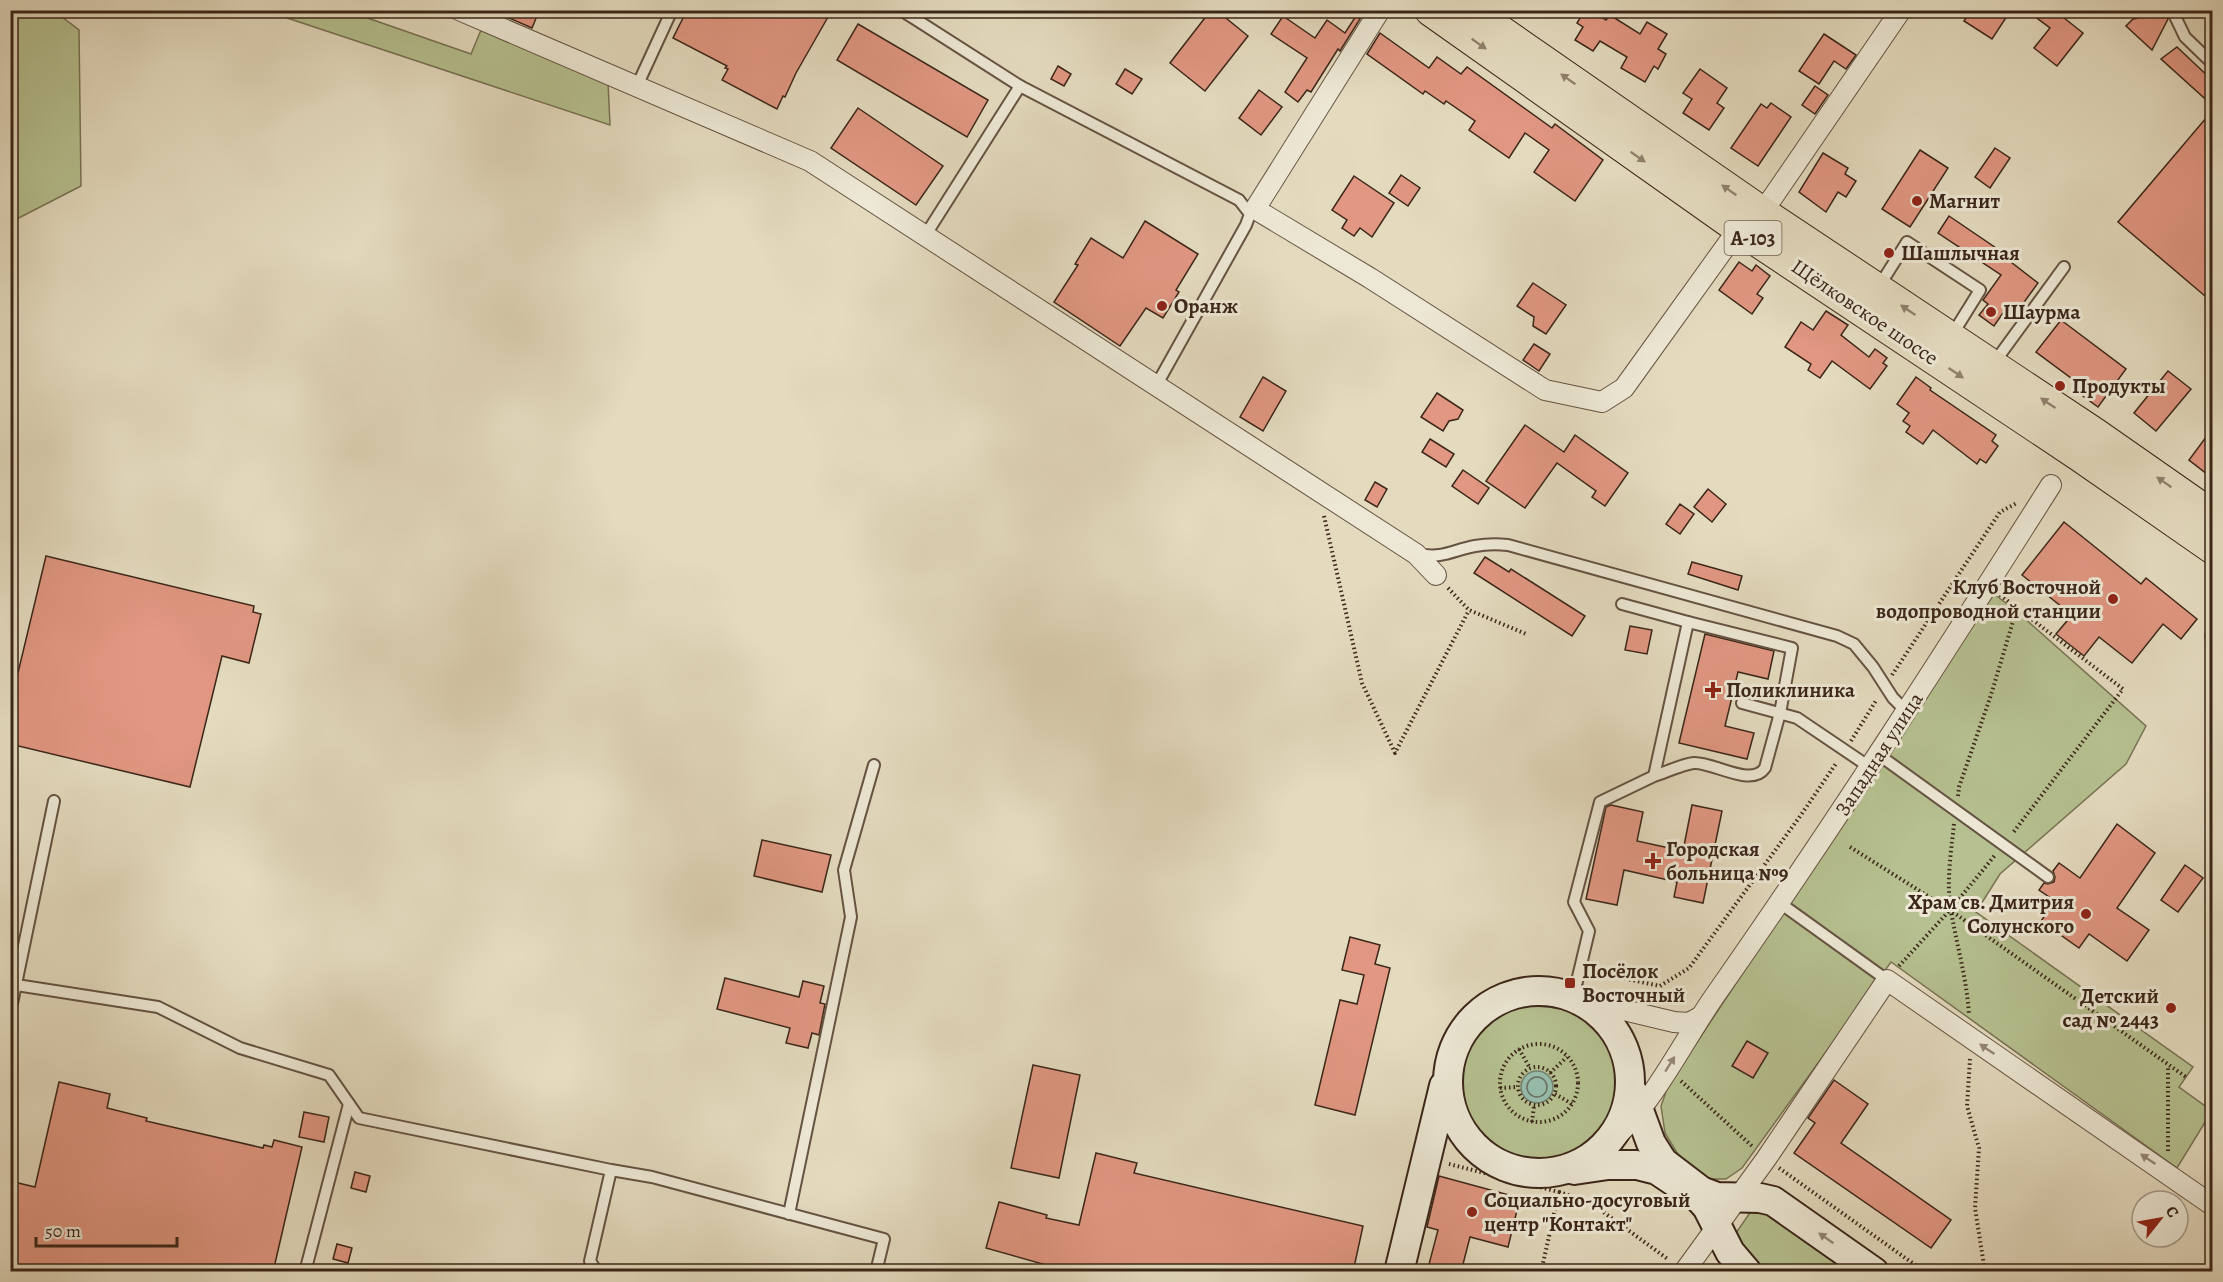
<svg xmlns="http://www.w3.org/2000/svg" width="2223" height="1282" font-family="Alegreya,serif">
<style>
.green{fill:#b6c090;stroke:#787354;stroke-width:1.5}
.water{fill:#97bcab;stroke:#728071;stroke-width:1.5}
.lines{fill:none;stroke-linecap:round;stroke-linejoin:round}
.shore{stroke:#697162;stroke-width:1.5}
.building{fill:#e19782;stroke:#3b2619;stroke-width:1.5}
.lane-casing{stroke:#655342;stroke-width:14}
.street-casing{stroke:#655342;stroke-width:22}
.secondary-casing{stroke:#3b2619;stroke-width:32}
.primary-casing{stroke:#3b2619;stroke-width:34}
.path{stroke:#3b2619;stroke-width:4;stroke-dasharray:1.5 3;stroke-linecap:butt}
.lane{stroke:#ede8d5;stroke-width:10}
.street{stroke:#ede8d5;stroke-width:20}
.secondary{stroke:#ede8d5;stroke-width:28}
.primary{stroke:#e4dbbf;stroke-width:32}
.oneway{fill:#90806c}
.oneway2{fill:#948777}
.poi-dot{fill:#8f2418;stroke:#ede8d5;stroke-width:2}
.labels{text-anchor:middle;stroke-width:6;stroke-linejoin:round;paint-order:stroke}
.shield{fill:#ede8d5;stroke:#706051;stroke-width:1.5}
.shield-label{font-size:20px;font-weight:bold;fill:#3b2619}
.poi-label{font-size:21px;font-weight:bold;fill:#3b2619;stroke:#ede8d5;text-anchor:start}
.street-label{font-size:21px;fill:#3b2619;stroke:#ede8d5}
</style>
<rect width="100%" height="100%" fill="#e4dbbf"/>
<filter id="stains"><feTurbulence type="fractalNoise" baseFrequency=".00333" numOctaves="4"/><feColorMatrix values="0 0 0 0 .2 0 0 0 0 .09 0 0 0 0 .02 0 0 0 .5 -.17"/></filter>
<radialGradient id="worn" r=".72"><stop offset=".6" stop-color="#630" stop-opacity="0"/><stop offset="1" stop-color="#630" stop-opacity=".3"/></radialGradient>
<g class="green">
<path d="M 11,10 L 54,11 L 79,30 L 81,186 L 11,222 Z"/>
<path d="M 266,11 L 355,11 L 359,15 L 471,54 L 481,30 L 608,82 L 610,125 Z"/>
<path d="M 1994,594 L 2015,610 L 2146,726 L 2126,764 L 2000,874 L 1976,912 L 2193,1067 L 2179,1087 L 2212,1111 L 2177,1168 L 1891,962 L 1742,1168 L 1726,1179 L 1710,1179 L 1682,1161 L 1665,1133 L 1661,1106 L 1668,1086 Z"/>
<circle cx="1539" cy="1085" r="81"/>
<path d="M 1759,1207 L 1860,1271 L 1760,1271 L 1734,1236 L 1749,1214 Z"/>
</g>
<circle class="water" cx="1537" cy="1087" r="16"/>
<g class="lines">
<circle class="shore" cx="1537" cy="1087" r="10"/>
</g>
<g class="building">
<path d="M 491,10 L 524,10 L 537,16 L 532,28 Z"/>
<path d="M 687,10 L 832,10 L 796,73 L 785,97 L 783,96 L 777,109 L 722,80 L 728,69 L 725,68 L 727,66 L 673,38 Z"/>
<path d="M 1211,10 L 1216,10 L 1248,36 L 1205,91 L 1170,63 Z"/>
<path d="M 1585,10 L 1591,10 L 1606,20 L 1610,15 L 1640,34 L 1647,22 L 1667,34 L 1658,49 L 1666,54 L 1658,69 L 1654,66 L 1645,82 L 1621,68 L 1627,57 L 1600,41 L 1593,51 L 1575,40 L 1583,27 L 1577,23 Z"/>
<path d="M 1971,10 L 2011,10 L 1992,39 L 1964,21 Z"/>
<path d="M 2026,10 L 2054,10 L 2083,33 L 2057,66 L 2034,48 L 2050,28 Z"/>
<path d="M 2142,10 L 2165,10 L 2168,19 L 2152,50 L 2126,26 L 2133,19 L 2138,18 Z"/>
<path d="M 1283,16 L 1315,38 L 1327,20 L 1345,33 L 1356,16 L 1360,19 L 1340,51 L 1338,49 L 1311,92 L 1307,90 L 1298,102 L 1285,92 L 1307,58 L 1271,34 Z"/>
<path d="M 858,24 L 988,100 L 967,137 L 837,60 Z"/>
<path d="M 1380,33 L 1429,68 L 1437,57 L 1461,74 L 1467,67 L 1552,128 L 1555,124 L 1603,160 L 1575,201 L 1534,172 L 1549,150 L 1525,133 L 1509,158 L 1469,130 L 1475,121 L 1446,101 L 1444,104 L 1425,91 L 1423,94 L 1367,54 Z"/>
<path d="M 1824,34 L 1856,55 L 1846,69 L 1834,61 L 1819,84 L 1799,71 Z"/>
<path d="M 2177,47 L 2212,80 L 2212,105 L 2161,59 Z"/>
<path d="M 1058,66 L 1071,74 L 1064,86 L 1051,79 Z"/>
<path d="M 1125,69 L 1142,79 L 1132,94 L 1116,84 Z"/>
<path d="M 1700,69 L 1727,88 L 1717,103 L 1724,108 L 1709,130 L 1683,113 L 1692,99 L 1683,93 Z"/>
<path d="M 1815,86 L 1828,95 L 1815,114 L 1802,105 Z"/>
<path d="M 1259,90 L 1282,107 L 1261,135 L 1239,118 Z"/>
<path d="M 1771,103 L 1791,117 L 1758,166 L 1731,148 L 1761,104 L 1767,108 Z"/>
<path d="M 858,108 L 943,166 L 916,205 L 831,148 Z"/>
<path d="M 2212,111 L 2212,302 L 2118,222 Z"/>
<path d="M 1995,148 L 2010,158 L 1990,188 L 1975,177 Z"/>
<path d="M 1920,150 L 1948,168 L 1910,227 L 1882,209 Z"/>
<path d="M 1823,153 L 1848,168 L 1845,174 L 1856,181 L 1846,197 L 1838,192 L 1826,212 L 1799,192 Z"/>
<path d="M 1401,175 L 1420,188 L 1408,206 L 1389,193 Z"/>
<path d="M 1354,176 L 1394,203 L 1372,237 L 1360,228 L 1354,236 L 1342,228 L 1347,220 L 1332,210 Z"/>
<path d="M 1949,216 L 1999,250 L 1998,252 L 2038,283 L 2014,316 L 2005,310 L 1994,326 L 1979,315 L 1988,304 L 1983,300 L 2001,275 L 1938,233 Z"/>
<path d="M 1145,221 L 1198,254 L 1176,290 L 1179,292 L 1163,318 L 1146,308 L 1120,346 L 1054,302 L 1078,265 L 1075,264 L 1091,238 L 1123,258 Z"/>
<path d="M 1739,262 L 1752,271 L 1756,265 L 1770,276 L 1757,294 L 1763,298 L 1752,314 L 1719,290 Z"/>
<path d="M 1533,283 L 1566,305 L 1546,334 L 1533,326 L 1534,317 L 1517,306 Z"/>
<path d="M 1826,311 L 1848,325 L 1841,335 L 1869,357 L 1875,349 L 1887,358 L 1883,363 L 1887,366 L 1870,389 L 1832,361 L 1820,378 L 1808,370 L 1811,364 L 1785,347 L 1801,322 L 1813,330 Z"/>
<path d="M 2061,320 L 2126,369 L 2098,407 L 2083,396 L 2087,390 L 2036,352 Z"/>
<path d="M 1534,344 L 1550,354 L 1539,371 L 1523,360 Z"/>
<path d="M 2168,371 L 2191,389 L 2156,431 L 2134,413 Z"/>
<path d="M 1263,377 L 1286,391 L 1263,431 L 1240,417 Z"/>
<path d="M 1916,377 L 1931,388 L 1930,390 L 1996,435 L 1992,441 L 1998,446 L 1986,463 L 1980,459 L 1977,464 L 1933,430 L 1923,444 L 1906,432 L 1910,426 L 1903,421 L 1909,413 L 1897,404 Z"/>
<path d="M 1437,393 L 1463,410 L 1458,419 L 1449,421 L 1443,431 L 1421,417 Z"/>
<path d="M 1525,425 L 1564,452 L 1575,435 L 1628,473 L 1605,506 L 1592,497 L 1596,491 L 1557,463 L 1525,508 L 1486,481 Z"/>
<path d="M 2212,429 L 2212,478 L 2189,460 Z"/>
<path d="M 1430,439 L 1454,454 L 1446,467 L 1422,452 Z"/>
<path d="M 1463,470 L 1489,488 L 1478,504 L 1452,486 Z"/>
<path d="M 1375,482 L 1387,489 L 1377,507 L 1365,500 Z"/>
<path d="M 1708,489 L 1726,504 L 1712,522 L 1694,507 Z"/>
<path d="M 1680,504 L 1694,514 L 1680,534 L 1666,524 Z"/>
<path d="M 2064,522 L 2141,584 L 2146,578 L 2197,619 L 2181,639 L 2163,624 L 2132,663 L 2099,637 L 2084,656 L 2056,634 L 2072,615 L 2022,575 Z"/>
<path d="M 46,556 L 254,606 L 253,612 L 261,614 L 249,663 L 222,656 L 190,787 L 10,744 L 10,706 Z"/>
<path d="M 1485,557 L 1509,572 L 1511,569 L 1585,616 L 1572,636 L 1474,573 Z"/>
<path d="M 1692,562 L 1742,576 L 1738,590 L 1688,574 Z"/>
<path d="M 1630,626 L 1652,630 L 1647,654 L 1625,650 Z"/>
<path d="M 1705,634 L 1774,651 L 1768,679 L 1738,672 L 1725,726 L 1754,733 L 1747,759 L 1679,743 Z"/>
<path d="M 1611,805 L 1643,812 L 1637,841 L 1683,851 L 1692,805 L 1722,811 L 1703,903 L 1674,897 L 1677,882 L 1624,870 L 1617,905 L 1586,899 L 1606,807 Z"/>
<path d="M 2117,824 L 2155,853 L 2117,908 L 2149,930 L 2127,961 L 2089,934 L 2079,948 L 2041,921 L 2055,901 L 2039,890 L 2044,883 L 2048,884 L 2054,882 L 2055,877 L 2053,871 L 2059,863 L 2080,878 Z"/>
<path d="M 762,840 L 831,855 L 822,892 L 754,876 Z"/>
<path d="M 2185,865 L 2203,878 L 2178,912 L 2161,900 Z"/>
<path d="M 1350,937 L 1380,945 L 1375,964 L 1390,968 L 1355,1115 L 1315,1105 L 1340,1000 L 1357,1004 L 1364,975 L 1342,970 Z"/>
<path d="M 725,978 L 799,997 L 803,981 L 824,986 L 820,1003 L 825,1004 L 819,1035 L 812,1033 L 808,1048 L 786,1043 L 790,1028 L 717,1009 Z"/>
<path d="M 1747,1041 L 1768,1053 L 1753,1078 L 1732,1066 Z"/>
<path d="M 1033,1065 L 1080,1075 L 1059,1178 L 1011,1168 Z"/>
<path d="M 1834,1080 L 1868,1104 L 1841,1143 L 1951,1220 L 1931,1248 L 1794,1153 L 1815,1123 L 1808,1118 Z"/>
<path d="M 59,1082 L 110,1094 L 107,1108 L 147,1118 L 146,1121 L 263,1148 L 264,1145 L 272,1147 L 274,1140 L 302,1147 L 273,1272 L 10,1272 L 10,1181 L 35,1187 Z"/>
<path d="M 304,1112 L 329,1117 L 324,1142 L 299,1137 Z"/>
<path d="M 1096,1153 L 1137,1163 L 1134,1173 L 1363,1226 L 1353,1272 L 1056,1272 L 1057,1268 L 986,1248 L 999,1202 L 1047,1215 L 1046,1218 L 1079,1225 Z"/>
<path d="M 355,1172 L 370,1176 L 366,1192 L 351,1188 Z"/>
<path d="M 1439,1176 L 1520,1198 L 1508,1247 L 1470,1237 L 1461,1272 L 1427,1272 L 1438,1230 L 1427,1227 Z"/>
<path d="M 337,1244 L 352,1248 L 348,1263 L 333,1259 Z"/>
</g>
<g class="lines">
<g class="lane-casing">
<g id="lane">
<path d="M 901,10 L 1020,86 L 1239,200 L 1250,214 L 1246,225 L 1156,386"/>
<path d="M 2172,10 L 2185,37 L 2212,63"/>
<path d="M 637,86 L 672,10"/>
<path d="M 925,236 L 1020,86"/>
<path d="M 1878,288 L 1907,242 L 1980,290 L 1952,335"/>
<path d="M 1994,363 L 2064,267"/>
<path d="M 1419,554 C 1443,559 1453,550 1475,546 C 1486,544 1497,544 1508,545 L 1837,636 L 1854,644 L 1873,667 L 1893,698 L 1907,712"/>
<path d="M 1622,604 L 1688,622"/>
<path d="M 2211,636 L 2212,634"/>
<path d="M 1742,703 L 1797,718 L 1871,768"/>
<path d="M 1879,755 L 2048,877"/>
<path d="M 1780,903 L 1887,980"/>
<path d="M 10,984 L 158,1007 L 240,1048 L 329,1075 L 359,1118 L 611,1170 L 652,1177 L 884,1239 L 876,1272"/>
<path d="M 1573,998 L 1589,931 L 1574,902 L 1600,802 L 1654,776 L 1688,622 L 1792,648 L 1780,713 L 1765,768 C 1751,788 1714,762 1694,763 C 1683,764 1664,773 1654,776"/>
<path d="M 10,1013 L 54,801"/>
<path d="M 789,1214 L 851,917 L 844,870 L 874,765"/>
<path d="M 305,1272 L 349,1104"/>
<path d="M 597,1272 L 590,1261 L 611,1170"/>
</g>
</g>
<g class="street-casing">
<g id="street">
<path d="M 459,10 L 810,161 L 1416,554 L 1436,575"/>
<path d="M 1380,10 L 1255,209 L 1370,278 L 1545,390 L 1602,402 L 1624,388 L 1739,228"/>
<path d="M 1762,213 L 1901,10"/>
<path d="M 1573,998 L 1674,1022 L 1689,1023 L 1700,1017"/>
<path d="M 1604,1147 C 1651,1110 1682,1042 1716,994 C 1833,827 1942,657 2051,485"/>
<path d="M 1684,1272 L 1766,1159 L 1887,980 L 2212,1205"/>
</g>
</g>
<g class="secondary-casing">
<g id="secondary">
<circle cx="1539" cy="1082" r="91"/>
<path d="M 1630,1086 L 1651,1143 L 1663,1162 L 1701,1191 L 1717,1197 L 1760,1198 L 1773,1201 L 1874,1272"/>
<path d="M 1574,1170 L 1608,1165 L 1637,1165 L 1657,1170 L 1699,1198 L 1707,1207 L 1730,1252 L 1747,1272"/>
<path d="M 1399,1272 L 1444,1086"/>
</g>
</g>
<g class="primary-casing">
<g id="primary">
<path d="M 1431,10 L 1739,228 L 2081,456 L 2212,547"/>
<path d="M 1469,10 L 1762,213 L 2096,435 L 2212,516"/>
</g>
</g>
<g class="path">
<path d="M 1324,516 L 1362,683 L 1395,753 L 1469,610"/>
<path d="M 1448,588 L 1469,610 L 1526,634"/>
<path d="M 2000,595 L 2123,689 L 2012,834"/>
<path d="M 1892,675 L 2000,512 L 2017,503"/>
<path d="M 1851,741 L 1877,699"/>
<path d="M 1958,796 L 1959,787 L 1991,695 L 2017,608"/>
<path d="M 1954,824 C 1951,853 1946,882 1951,911 C 1957,946 1967,980 1969,1015"/>
<path d="M 1850,847 L 1950,910 L 2186,1077"/>
<path d="M 1899,966 L 1950,910 L 1996,854"/>
<path d="M 1594,972 L 1660,986 L 1689,968 L 1801,815 L 1837,762"/>
<circle cx="1539" cy="1083" r="39"/>
<path d="M 1519,1049 L 1530,1068"/>
<path d="M 1970,1059 L 1967,1106 L 1979,1148 L 1975,1208 L 1985,1272"/>
<circle cx="1537" cy="1086" r="19"/>
<path d="M 1550,1073 L 1567,1057"/>
<path d="M 1681,1081 L 1753,1147"/>
<path d="M 1500,1088 L 1517,1087"/>
<path d="M 1555,1094 L 1572,1104"/>
<path d="M 1532,1122 L 1534,1106"/>
<path d="M 2168,1151 L 2168,1066"/>
<path d="M 1449,1164 L 1559,1192 L 1541,1272"/>
<path d="M 1779,1168 L 1925,1272"/>
<path d="M 1559,1192 L 1591,1203 L 1669,1260"/>
</g>
<use href="#lane" class="lane"/>
<use href="#street" class="street"/>
<use href="#secondary" class="secondary"/>
<use href="#primary" class="primary"/>
</g>
<defs><path id="oneway-solid" d="M-6-.8H1V-3.2L6.5 0L1 3.2V.8H-6Z" transform="scale(1.5)"/></defs>
<g class="oneway">
<use href="#oneway-solid" transform="translate(1479 44) rotate(35)"/>
<use href="#oneway-solid" transform="translate(1568 79) rotate(-145)"/>
<use href="#oneway-solid" transform="translate(1638 157) rotate(35)"/>
<use href="#oneway-solid" transform="translate(1729 190) rotate(-145)"/>
<use href="#oneway-solid" transform="translate(1908 310) rotate(-146)"/>
<use href="#oneway-solid" transform="translate(1956 373) rotate(34)"/>
<use href="#oneway-solid" transform="translate(2048 403) rotate(-146)"/>
<use href="#oneway-solid" transform="translate(2164 482) rotate(-145)"/>
</g>
<g class="oneway2">
<use href="#oneway-solid" transform="translate(1987 1049) rotate(-146)"/>
<use href="#oneway-solid" transform="translate(1670 1064) rotate(-58)"/>
<use href="#oneway-solid" transform="translate(2148 1159) rotate(-146)"/>
<use href="#oneway-solid" transform="translate(1826 1238) rotate(-145)"/>
</g>
<g class="poi-dot">
<circle cx="1917" cy="201" r="6"/>
<circle cx="1889" cy="253" r="6"/>
<circle cx="1162" cy="306" r="6"/>
<circle cx="1991" cy="312" r="6"/>
<circle cx="2060" cy="386" r="6"/>
<circle cx="2113" cy="599" r="6"/>
<path d="M1710 681h6v6h6v6h-6v6h-6v-6h-6v-6h6z"/>
<path d="M1650 852h6v6h6v6h-6v6h-6v-6h-6v-6h6z"/>
<circle cx="2086" cy="914" r="6"/>
<rect x="1564" y="977" width="12" height="12" rx="3"/>
<circle cx="2171" cy="1008" r="6"/>
<circle cx="1472" cy="1212" r="6"/>
</g>
<g class="labels">
<rect class="shield" x="1724.5" y="221" width="57" height="34" rx="4.5"/>
<g class="shield-label">
<text x="1753" y="245">А-103</text>
</g>
<g class="poi-label">
<text x="1929" y="208">Магнит</text>
<text x="1901" y="260">Шашлычная</text>
<text x="1174" y="313">Оранж</text>
<text x="2003" y="319">Шаурма</text>
<text x="2072" y="393">Продукты</text>
<text x="2101" y="594" text-anchor="end">Клуб Восточной<tspan x="2101" dy="24">водопроводной станции</tspan></text>
<text x="1726" y="697">Поликлиника</text>
<text x="1666" y="856">Городская<tspan x="1666" dy="24">больница №9</tspan></text>
<text x="2074" y="909" text-anchor="end">Храм св. Дмитрия<tspan x="2074" dy="24">Солунского</tspan></text>
<text x="1582" y="978">Посёлок<tspan x="1582" dy="24">Восточный</tspan></text>
<text x="2159" y="1003" text-anchor="end">Детский<tspan x="2159" dy="24">сад № 2443</tspan></text>
<text x="1484" y="1207">Социально-досуговый<tspan x="1484" dy="24">центр "Контакт"</tspan></text>
</g>
<g class="street-label">
<text transform="translate(1865 312) rotate(34)" y="7">Щёлковское шоссе</text>
<text transform="translate(1879 754) rotate(-57)" y="7">Западная улица</text>
</g>
</g>
<rect width="2223" height="1282" fill="none" stroke="#e4dbbf" stroke-width="36"/>
<rect x="12" y="12" width="2199" height="1258" fill="none" stroke="#3b2619" stroke-width="3"/>
<rect x="18" y="18" width="2187" height="1246" fill="none" stroke="#3b2619" stroke-width="1.5"/>
<g transform="translate(2160 1219) rotate(59)"><circle r="28" fill="#ede8d5" stroke="#a69a8a" stroke-width="1.5"/>
<path d="M0-4.5L10 22L0 15L-10 22Z" fill="#8f2418"/>
<text y="-9" font-size="16" font-weight="bold" text-anchor="middle" fill="#3b2619">С</text>
</g>
<path d="M36 1237v9h141v-9" fill="none" stroke="#3b2619" stroke-width="3"/>
<text x="45" y="1237" font-size="18" fill="#3b2619" stroke="#ede8d5" stroke-width="4.5" paint-order="stroke">50 m</text>
<rect width="100%" height="100%" filter="url(#stains)"/>
<rect width="100%" height="100%" fill="url(#worn)"/>
</svg>
